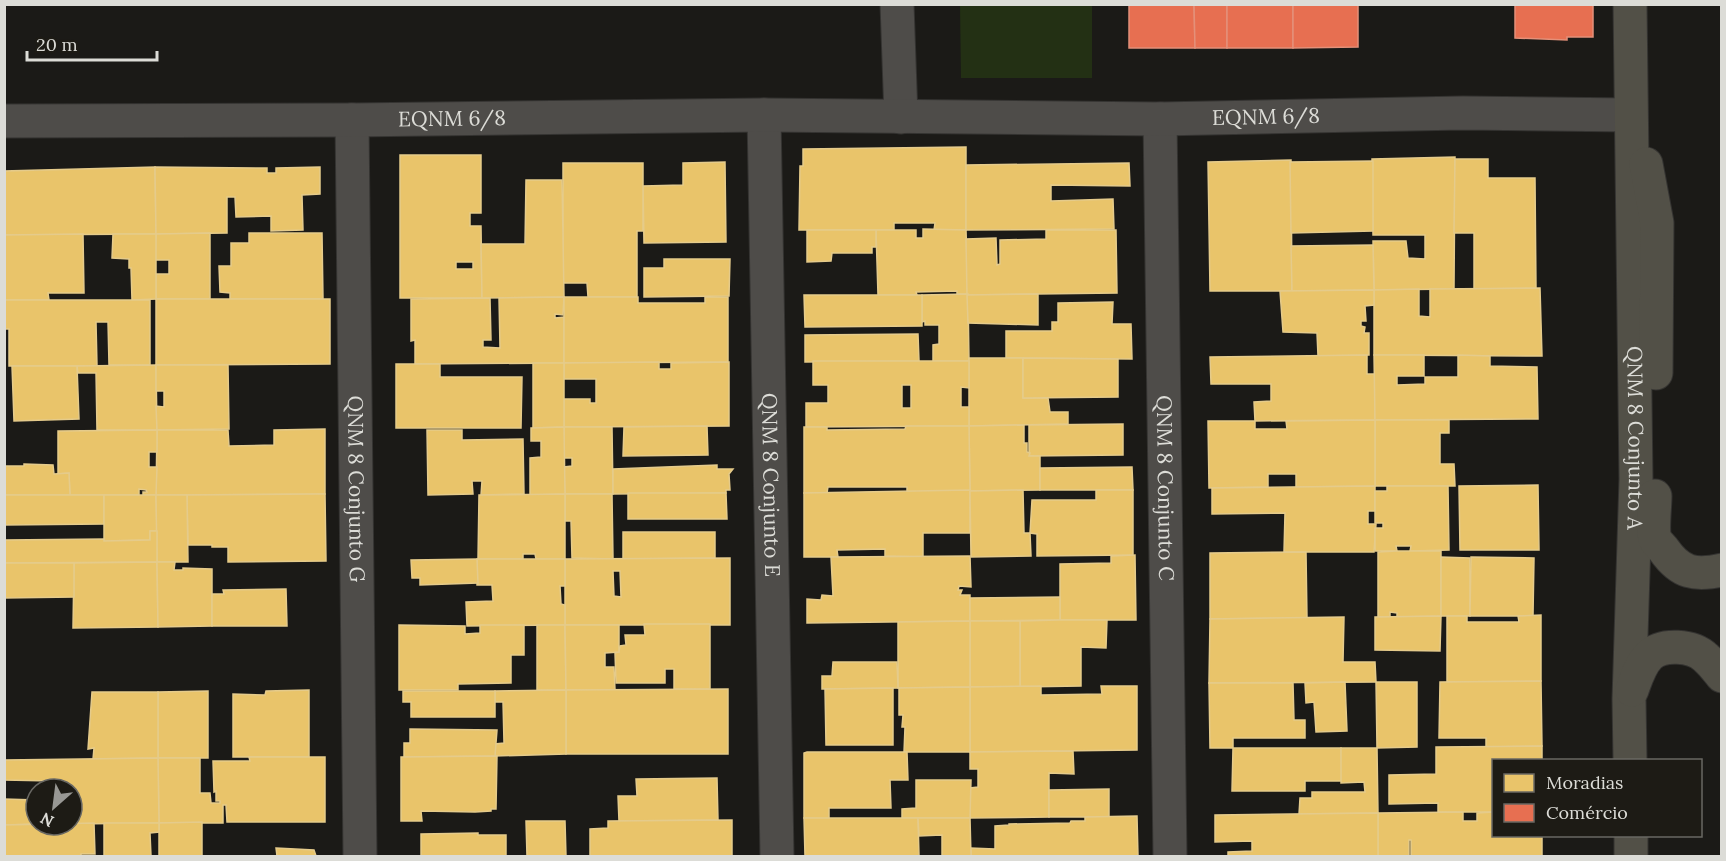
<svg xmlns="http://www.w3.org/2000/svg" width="1726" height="861" font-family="Lora,serif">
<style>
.green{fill:#233014}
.homes{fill:#e9c46a;stroke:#e5cb8b;stroke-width:1.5;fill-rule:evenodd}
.shops{fill:#e76f51;stroke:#e49079;stroke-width:1.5}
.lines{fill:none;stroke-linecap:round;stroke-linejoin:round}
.minor-casing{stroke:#343331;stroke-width:35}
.major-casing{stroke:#343331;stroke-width:35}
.minor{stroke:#4e4c49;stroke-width:33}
.major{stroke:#525047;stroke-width:33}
.labels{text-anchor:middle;stroke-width:6;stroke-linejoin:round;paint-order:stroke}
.street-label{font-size:21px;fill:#dcdcd7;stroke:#1d1b15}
</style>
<rect width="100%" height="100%" fill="#1b1a17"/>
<path class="green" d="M 960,5 L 1092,5 L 1092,78 L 961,78 Z"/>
<g class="homes">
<path d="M 966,147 L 966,230 L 934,230 L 935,223 L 894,223 L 894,230 L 799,230 L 800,166 L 803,166 L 803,149 Z"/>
<path d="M 400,155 L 481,155 L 481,213 L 470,213 L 470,226 L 481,226 L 482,298 L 400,298 ZM 456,262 L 473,262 L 473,269 L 456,269 Z"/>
<path d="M 1455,157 L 1454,289 L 1374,290 L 1373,241 L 1406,241 L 1408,258 L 1425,259 L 1425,235 L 1373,235 L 1372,159 Z"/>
<path d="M 1455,159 L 1488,159 L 1488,178 L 1535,178 L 1536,288 L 1474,289 L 1474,233 L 1454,233 Z"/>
<path d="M 1291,160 L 1292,291 L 1210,291 L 1208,162 Z"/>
<path d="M 1373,161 L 1373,231 L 1291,233 L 1290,162 Z"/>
<path d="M 725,162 L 726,242 L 644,243 L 643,186 L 683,185 L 683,163 Z"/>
<path d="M 563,163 L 643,163 L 643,231 L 637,231 L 637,297 L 588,297 L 587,283 L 563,283 Z"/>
<path d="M 1129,163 L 1130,186 L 1051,185 L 1051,201 L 1113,199 L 1114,229 L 966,230 L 966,165 Z"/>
<path d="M 155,167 L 156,234 L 4,235 L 4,171 Z"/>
<path d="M 155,167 L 267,168 L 267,173 L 276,173 L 276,168 L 320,167 L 320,194 L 302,195 L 303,230 L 271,231 L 271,216 L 236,217 L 235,197 L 227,197 L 227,233 L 156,234 Z"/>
<path d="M 526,180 L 562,180 L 564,297 L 482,298 L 481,244 L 525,244 Z"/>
<path d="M 923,229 L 966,230 L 968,294 L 957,294 L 957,291 L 916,292 L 917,295 L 878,295 L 876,230 L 916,230 L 916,238 L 923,238 Z"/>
<path d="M 807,230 L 876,230 L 876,247 L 872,247 L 872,253 L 832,253 L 831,261 L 807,262 Z"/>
<path d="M 1046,230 L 1116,230 L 1117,293 L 967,295 L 966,239 L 996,238 L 997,265 L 1000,264 L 1000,240 L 1046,239 Z"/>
<path d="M 210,233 L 210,299 L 156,299 L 156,274 L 169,274 L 169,260 L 155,260 L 156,234 Z"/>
<path d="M 249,233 L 322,233 L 323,299 L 230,299 L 230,293 L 220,292 L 219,266 L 231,266 L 231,243 L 249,243 Z"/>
<path d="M 83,234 L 84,293 L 48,293 L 49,300 L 4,300 L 4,235 Z"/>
<path d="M 113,234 L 156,234 L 156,299 L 132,300 L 131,268 L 129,268 L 129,259 L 112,258 Z"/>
<path d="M 1373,245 L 1374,290 L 1292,291 L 1291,246 Z"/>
<path d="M 664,259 L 730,259 L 729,296 L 644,297 L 644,268 L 664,268 Z"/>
<path d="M 1540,288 L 1542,356 L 1374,355 L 1374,290 L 1419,289 L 1419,316 L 1430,317 L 1430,289 Z"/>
<path d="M 1374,290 L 1374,305 L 1365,306 L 1366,321 L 1361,321 L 1361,326 L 1365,327 L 1364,333 L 1369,333 L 1369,355 L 1318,356 L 1317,333 L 1283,332 L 1280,291 Z"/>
<path d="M 968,294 L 969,361 L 933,361 L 933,345 L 939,344 L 939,325 L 925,325 L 925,321 L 922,322 L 922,295 Z"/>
<path d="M 1038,294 L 1038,325 L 968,323 L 967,295 Z"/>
<path d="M 804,295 L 922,295 L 922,326 L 805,327 Z"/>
<path d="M 564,297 L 563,315 L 555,314 L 555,318 L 564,317 L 564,363 L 415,364 L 415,340 L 411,341 L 411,299 L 490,298 L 491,340 L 483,340 L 483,347 L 500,348 L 499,298 Z"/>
<path d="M 564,297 L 638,297 L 638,303 L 705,303 L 705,297 L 728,297 L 728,362 L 564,363 Z"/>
<path d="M 156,299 L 330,299 L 330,364 L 156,365 Z"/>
<path d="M 4,300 L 150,300 L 150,365 L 109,365 L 108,322 L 96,322 L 97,366 L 9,366 L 9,329 L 4,329 Z"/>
<path d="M 1113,302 L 1112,324 L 1131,324 L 1132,359 L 1006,358 L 1006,331 L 1052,331 L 1052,322 L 1058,322 L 1058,303 Z"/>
<path d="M 918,334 L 919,361 L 805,362 L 805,335 Z"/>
<path d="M 1367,355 L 1367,374 L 1375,374 L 1375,420 L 1255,421 L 1254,402 L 1271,401 L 1271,384 L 1211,384 L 1210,357 Z"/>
<path d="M 1374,355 L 1424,355 L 1424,376 L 1397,376 L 1397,385 L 1425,384 L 1425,377 L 1458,377 L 1458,355 L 1490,356 L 1490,366 L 1537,367 L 1538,419 L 1375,420 Z"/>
<path d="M 969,358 L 1023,358 L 1023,398 L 1048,398 L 1050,412 L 1068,412 L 1068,424 L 969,426 Z"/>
<path d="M 1023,358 L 1118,359 L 1118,397 L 1023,398 Z"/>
<path d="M 813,361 L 969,361 L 969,388 L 961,387 L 961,407 L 969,407 L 969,426 L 806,427 L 806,403 L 828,403 L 828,385 L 813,385 ZM 902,385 L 911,385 L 911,408 L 902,408 Z"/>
<path d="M 659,362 L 659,369 L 671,369 L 671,363 L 729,362 L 729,426 L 564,427 L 564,399 L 590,399 L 590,403 L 596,403 L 596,379 L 564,379 L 564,363 Z"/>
<path d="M 533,363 L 564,363 L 564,427 L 533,428 Z"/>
<path d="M 396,364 L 440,364 L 440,377 L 522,377 L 521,428 L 396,428 Z"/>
<path d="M 156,365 L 157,430 L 97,430 L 96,373 L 78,373 L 77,366 Z"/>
<path d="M 156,365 L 228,365 L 229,429 L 157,430 L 156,406 L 164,407 L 164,391 L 156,391 Z"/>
<path d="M 12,366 L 77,366 L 79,419 L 14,421 Z"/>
<path d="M 1375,420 L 1449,420 L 1449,433 L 1440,433 L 1440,464 L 1454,464 L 1455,486 L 1375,486 Z"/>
<path d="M 1375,420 L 1375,486 L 1296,487 L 1296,474 L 1268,474 L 1268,487 L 1209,488 L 1208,421 L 1255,421 L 1255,429 L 1287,429 L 1286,421 Z"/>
<path d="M 1123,424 L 1123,455 L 1029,456 L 1029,425 Z"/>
<path d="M 1024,425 L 1024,443 L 1027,443 L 1027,452 L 1030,453 L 1029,456 L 1040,456 L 1040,490 L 970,491 L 969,426 Z"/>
<path d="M 707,426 L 708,455 L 623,456 L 624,427 Z"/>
<path d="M 906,426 L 969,426 L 970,491 L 907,492 L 907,487 L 828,487 L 827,493 L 804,493 L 804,427 L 827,427 L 827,430 L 905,429 Z"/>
<path d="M 564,427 L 612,427 L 613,494 L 565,494 L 564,467 L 572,466 L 572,458 L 564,458 Z"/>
<path d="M 564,427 L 565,494 L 530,495 L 530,458 L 541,457 L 541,441 L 531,441 L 531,428 Z"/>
<path d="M 325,429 L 325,494 L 156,495 L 157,430 L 228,430 L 229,446 L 274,445 L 274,430 Z"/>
<path d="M 157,430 L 157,452 L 149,452 L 149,467 L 157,467 L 156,495 L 143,495 L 143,492 L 147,492 L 146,490 L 139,489 L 139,495 L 70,495 L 69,473 L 58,474 L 58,431 Z"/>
<path d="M 427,430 L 462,430 L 462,440 L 523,439 L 524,494 L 481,495 L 482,481 L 472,481 L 473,494 L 428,495 Z"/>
<path d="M 24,464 L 53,465 L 54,474 L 69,473 L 70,495 L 4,495 L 4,466 L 24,466 Z"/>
<path d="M 717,465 L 717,469 L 733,469 L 729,474 L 730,490 L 726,490 L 726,493 L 613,494 L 613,469 Z"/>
<path d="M 1132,467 L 1133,490 L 1040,490 L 1040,468 Z"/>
<path d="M 1538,485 L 1539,550 L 1460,550 L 1459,486 Z"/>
<path d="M 1375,486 L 1375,511 L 1368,511 L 1368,524 L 1376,524 L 1374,552 L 1284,552 L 1285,513 L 1212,514 L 1212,488 Z"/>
<path d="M 1387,486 L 1448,486 L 1449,550 L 1410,551 L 1411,546 L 1396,546 L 1397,551 L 1375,551 L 1375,528 L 1383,528 L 1383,523 L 1375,523 L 1375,491 L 1387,491 Z"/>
<path d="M 970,490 L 970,533 L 923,533 L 923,557 L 885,556 L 885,549 L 837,550 L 838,557 L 804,557 L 804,493 Z"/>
<path d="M 1023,490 L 1024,533 L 1030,533 L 1031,556 L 971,557 L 970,491 Z"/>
<path d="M 1096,490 L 1133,490 L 1133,555 L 1037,556 L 1037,534 L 1030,533 L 1032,500 L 1096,500 Z"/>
<path d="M 628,493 L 726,493 L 727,519 L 628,519 Z"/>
<path d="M 321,494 L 325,494 L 326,561 L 228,562 L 228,547 L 212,547 L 212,545 L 188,545 L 187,495 Z"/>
<path d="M 565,494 L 612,494 L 613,559 L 572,558 L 571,521 L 565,521 Z"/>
<path d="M 565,494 L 565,559 L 536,559 L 535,554 L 523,554 L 523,559 L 478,559 L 479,495 Z"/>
<path d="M 4,495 L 104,495 L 104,524 L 4,525 Z"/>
<path d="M 104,495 L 156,495 L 157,531 L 150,531 L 150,540 L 104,541 Z"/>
<path d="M 156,495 L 187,495 L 188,562 L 157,562 Z"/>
<path d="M 150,531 L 157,531 L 157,562 L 4,563 L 4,540 L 104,539 L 104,541 L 150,540 Z"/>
<path d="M 623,532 L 715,532 L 715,558 L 623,559 Z"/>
<path d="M 1397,551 L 1441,551 L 1441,616 L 1397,617 L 1397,613 L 1390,612 L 1390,617 L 1378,617 L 1378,552 Z"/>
<path d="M 1306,552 L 1307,618 L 1210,619 L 1210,553 Z"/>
<path d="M 1135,555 L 1136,620 L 1060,620 L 1060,564 L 1111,563 L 1111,556 Z"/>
<path d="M 831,557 L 970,556 L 971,587 L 959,586 L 958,590 L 962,590 L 960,595 L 970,595 L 970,621 L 807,623 L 807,599 L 821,600 L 822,595 L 833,596 Z"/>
<path d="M 1441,557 L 1470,558 L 1470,616 L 1441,616 Z"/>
<path d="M 1471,557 L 1534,558 L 1533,616 L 1470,616 Z"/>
<path d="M 730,558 L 730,625 L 565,625 L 565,559 ZM 613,571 L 620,571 L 621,597 L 614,596 Z"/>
<path d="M 477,559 L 565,559 L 565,586 L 560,586 L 561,604 L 565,605 L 565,625 L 467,626 L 466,602 L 493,601 L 492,585 L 477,585 Z"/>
<path d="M 477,559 L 478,583 L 420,585 L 420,578 L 412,578 L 411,560 Z"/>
<path d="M 157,562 L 158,627 L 73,628 L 74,563 Z"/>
<path d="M 157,562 L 175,562 L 174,570 L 183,570 L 183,568 L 212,569 L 212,626 L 158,627 Z"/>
<path d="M 4,563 L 74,563 L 74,597 L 4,598 Z"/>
<path d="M 286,589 L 287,626 L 212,626 L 212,594 L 224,594 L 223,590 Z"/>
<path d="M 1060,597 L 1060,620 L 970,621 L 970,598 Z"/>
<path d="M 1541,615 L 1541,681 L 1447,682 L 1447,616 L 1467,616 L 1467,622 L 1519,622 L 1518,616 Z"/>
<path d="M 1441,616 L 1440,651 L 1375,650 L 1375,617 Z"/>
<path d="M 1344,617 L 1343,662 L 1375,662 L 1376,682 L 1209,683 L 1210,619 Z"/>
<path d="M 1060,620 L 1107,620 L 1106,648 L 1081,647 L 1081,686 L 1020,687 L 1020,621 Z"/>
<rect x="970" y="621" width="50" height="66"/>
<path d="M 970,621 L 970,687 L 898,688 L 898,622 Z"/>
<path d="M 644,624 L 710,624 L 710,689 L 674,689 L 674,669 L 665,669 L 665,683 L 616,683 L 615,653 L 619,652 L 620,646 L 626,645 L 625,635 L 645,635 Z"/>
<path d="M 399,625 L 465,626 L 465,634 L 480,633 L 480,625 L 524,625 L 524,655 L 511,655 L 511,683 L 458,684 L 458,690 L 399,690 Z"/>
<path d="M 537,625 L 565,625 L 566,690 L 537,690 Z"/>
<path d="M 565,625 L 619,625 L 619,652 L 605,653 L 605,667 L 614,667 L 615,690 L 566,690 Z"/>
<path d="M 833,662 L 897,662 L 898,688 L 822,689 L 822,676 L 832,676 Z"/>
<path d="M 1541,681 L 1542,746 L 1486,747 L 1486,738 L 1439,738 L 1440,682 Z"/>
<path d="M 1345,682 L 1347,731 L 1316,732 L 1314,702 L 1306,703 L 1305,683 Z"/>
<path d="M 1376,682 L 1417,682 L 1417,747 L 1377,748 Z"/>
<path d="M 1209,683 L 1293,683 L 1294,720 L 1305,720 L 1305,738 L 1233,738 L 1233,748 L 1210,748 Z"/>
<path d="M 1041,686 L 1041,695 L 1102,694 L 1101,686 L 1137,686 L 1137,750 L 970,752 L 970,687 Z"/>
<path d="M 970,687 L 970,752 L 904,752 L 905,727 L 902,727 L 903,715 L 899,715 L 899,688 Z"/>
<path d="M 893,688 L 893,745 L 826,745 L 825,689 Z"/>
<path d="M 728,689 L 728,754 L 566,754 L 566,690 Z"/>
<path d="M 309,690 L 309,757 L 233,757 L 233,694 L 265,695 L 266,691 Z"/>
<path d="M 566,690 L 566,754 L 495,756 L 495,744 L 504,743 L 503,702 L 495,702 L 495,691 Z"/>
<path d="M 208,691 L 208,758 L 158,758 L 158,692 Z"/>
<path d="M 403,691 L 495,691 L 495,717 L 411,717 L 411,702 L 403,702 Z"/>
<path d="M 92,692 L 158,692 L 158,758 L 93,759 L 94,748 L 88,749 Z"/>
<path d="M 410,729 L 497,730 L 495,756 L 404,757 L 404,743 L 410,743 Z"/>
<path d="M 1542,746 L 1542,760 L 1494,760 L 1494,812 L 1438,812 L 1438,803 L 1389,804 L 1389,775 L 1436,774 L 1436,747 Z"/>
<path d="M 1233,748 L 1341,748 L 1342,781 L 1305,781 L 1305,791 L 1232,791 Z"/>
<path d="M 1341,748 L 1377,748 L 1378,813 L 1299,814 L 1300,798 L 1312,798 L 1312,792 L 1365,792 L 1364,782 L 1341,783 Z"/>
<path d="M 1073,751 L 1074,774 L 1049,773 L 1049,817 L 970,818 L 970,788 L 978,787 L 978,769 L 970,769 L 970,752 Z"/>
<path d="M 807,752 L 907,752 L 908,780 L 890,780 L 891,808 L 829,808 L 829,819 L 804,818 L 804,753 Z"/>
<path d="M 497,756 L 496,809 L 491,809 L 491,811 L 475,812 L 421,811 L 422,821 L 401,821 L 401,757 Z"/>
<path d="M 249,757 L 325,757 L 325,822 L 227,822 L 226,805 L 223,805 L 223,823 L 159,823 L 158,758 L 200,758 L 200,793 L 210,793 L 211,803 L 220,803 L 220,801 L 216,801 L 216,791 L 214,792 L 213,761 L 250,761 Z"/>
<path d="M 158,758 L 159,823 L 72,824 L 72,789 L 53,789 L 53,781 L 4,780 L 4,760 Z"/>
<path d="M 717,778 L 718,820 L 619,821 L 618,796 L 637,796 L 636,779 Z"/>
<path d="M 916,780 L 971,780 L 970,818 L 902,818 L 902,809 L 916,808 Z"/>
<path d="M 1109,789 L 1109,817 L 1049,817 L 1049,790 Z"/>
<path d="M 4,799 L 36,800 L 36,824 L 4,825 Z"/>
<path d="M 1463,812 L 1463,821 L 1477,821 L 1477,813 L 1494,812 L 1494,836 L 1542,836 L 1542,856 L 1411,856 L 1411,840 L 1409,840 L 1409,856 L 1378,856 L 1378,813 Z"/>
<path d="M 1378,813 L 1378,856 L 1228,856 L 1228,852 L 1252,851 L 1252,841 L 1215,842 L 1215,815 Z"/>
<path d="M 1137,816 L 1138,856 L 971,856 L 971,848 L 995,849 L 995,826 L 1009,825 L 1009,824 L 1070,823 L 1071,821 L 1085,821 L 1085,817 Z"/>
<path d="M 804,818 L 918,818 L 919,856 L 805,856 Z"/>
<path d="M 918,818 L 970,818 L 971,856 L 942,856 L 942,835 L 919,836 Z"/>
<path d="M 732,820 L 732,856 L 571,856 L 590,856 L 590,829 L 608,828 L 608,821 Z"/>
<path d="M 526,821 L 565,821 L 566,856 L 527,856 Z"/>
<path d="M 202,822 L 202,856 L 159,856 L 159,823 Z"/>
<path d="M 94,823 L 95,854 L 81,854 L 81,856 L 4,856 L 4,825 Z"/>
<path d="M 104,823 L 159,823 L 159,832 L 150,833 L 151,856 L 104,856 Z"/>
<path d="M 478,833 L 478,835 L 506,835 L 506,856 L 421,856 L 421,834 Z"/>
<path d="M 276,848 L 314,850 L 316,856 L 277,856 Z"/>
</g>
<g class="shops">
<path d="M 1129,4 L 1194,4 L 1195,48 L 1129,48 Z"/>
<path d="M 1194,4 L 1227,4 L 1227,48 L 1195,48 Z"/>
<rect x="1227" y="4" width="66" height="44"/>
<path d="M 1293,4 L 1358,4 L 1358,47 L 1293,48 Z"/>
<path d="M 1593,4 L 1593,37 L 1567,37 L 1567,40 L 1515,38 L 1515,5 Z"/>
</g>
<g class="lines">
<g class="minor-casing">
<g id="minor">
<path d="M 897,4 L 901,117"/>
<path id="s1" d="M 764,115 L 777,856"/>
<path id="s2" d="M 1160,119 L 1170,856"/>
<path id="s3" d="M 352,120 L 360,856"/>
<path id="s4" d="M 4,121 L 352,120 L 764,115 L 1160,119 L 1463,113 L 1630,115"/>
</g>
</g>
<g class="major-casing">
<g id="major">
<path id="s5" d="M 1630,4 L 1636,479 L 1629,699 L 1630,760"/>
<path d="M 1646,164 L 1657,223 L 1656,373"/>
<path d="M 1655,496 C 1655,507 1652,530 1655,539 C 1657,543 1662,547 1664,550 C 1680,573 1695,576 1722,570"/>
<path d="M 1632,690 C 1636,679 1640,665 1649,656 C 1662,643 1693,645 1706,658 C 1712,663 1717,670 1722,676"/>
<path d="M 1631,836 L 1631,856"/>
</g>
</g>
<use href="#minor" class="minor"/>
<use href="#major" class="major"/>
</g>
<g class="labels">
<g class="street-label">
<text dy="7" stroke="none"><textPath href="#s4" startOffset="1262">EQNM 6/8</textPath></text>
<text dy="7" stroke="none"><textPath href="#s4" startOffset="448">EQNM 6/8</textPath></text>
<text dy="7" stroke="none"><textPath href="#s5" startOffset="434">QNM 8 Conjunto A</textPath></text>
<text dy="7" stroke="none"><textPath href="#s1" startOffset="370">QNM 8 Conjunto E</textPath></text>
<text dy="7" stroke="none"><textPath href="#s3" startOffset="369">QNM 8 Conjunto G</textPath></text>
<text dy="7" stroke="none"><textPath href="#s2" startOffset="369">QNM 8 Conjunto C</textPath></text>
</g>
</g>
<rect width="1726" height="861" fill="none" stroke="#dcdcd7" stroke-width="12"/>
<rect x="1492" y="759" width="210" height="78" fill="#1d1b15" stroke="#696863" stroke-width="1.5"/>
<rect x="1504" y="774" width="30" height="18" fill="#e9c46a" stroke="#696863" stroke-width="1.5"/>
<text x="1546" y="789" font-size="18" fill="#dcdcd7">Moradias</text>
<rect x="1504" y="804" width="30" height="18" fill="#e76f51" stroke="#696863" stroke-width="1.5"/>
<text x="1546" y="819" font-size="18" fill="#dcdcd7">Comércio</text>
<g transform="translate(54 807) rotate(208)"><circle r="28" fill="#1d1b15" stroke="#696863" stroke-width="1.5"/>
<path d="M0-4.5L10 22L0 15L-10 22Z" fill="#989894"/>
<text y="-9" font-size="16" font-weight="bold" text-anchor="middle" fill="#dcdcd7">N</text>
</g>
<path d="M27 51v9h130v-9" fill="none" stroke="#dcdcd7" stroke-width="3"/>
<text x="36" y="51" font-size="18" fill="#dcdcd7" stroke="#1d1b15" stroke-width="4.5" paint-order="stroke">20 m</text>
</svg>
